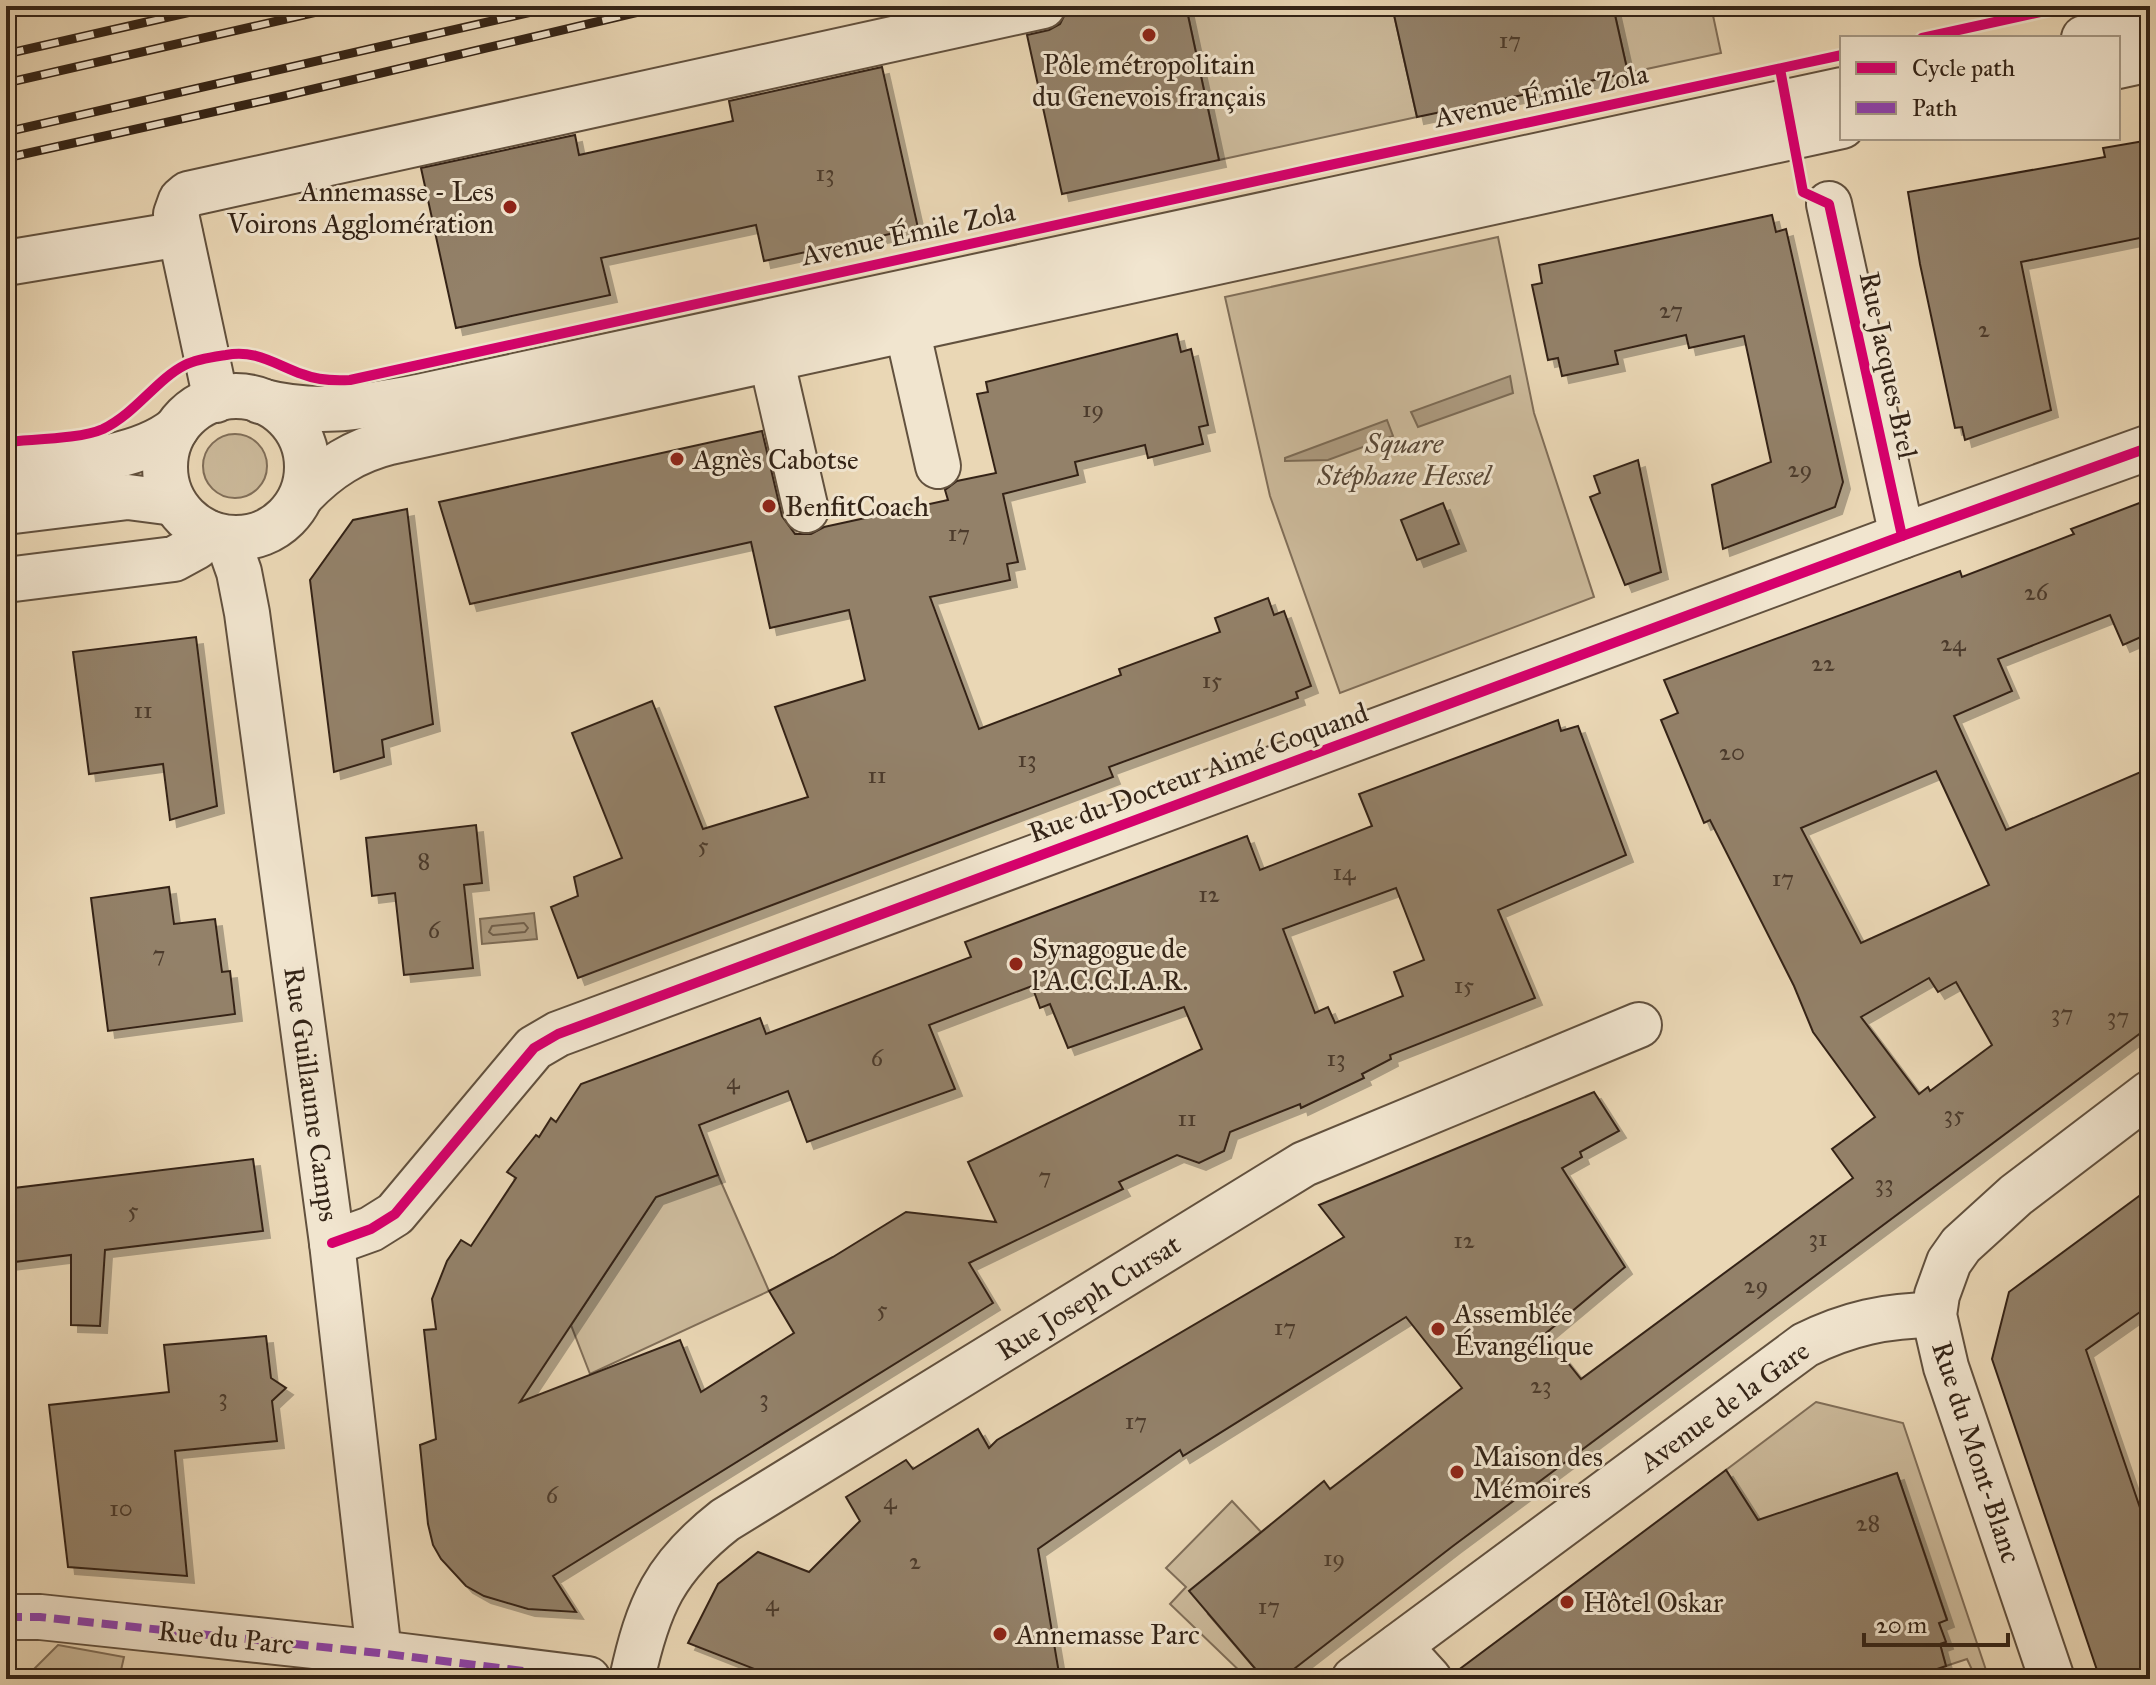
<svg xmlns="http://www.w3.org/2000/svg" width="2156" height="1685" font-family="'IM FELL Great Primer',serif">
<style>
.green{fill:#cbb99a;stroke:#806e58;stroke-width:2}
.water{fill:#ac9a7f;stroke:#7c6b55;stroke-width:2}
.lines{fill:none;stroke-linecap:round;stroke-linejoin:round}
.shore{stroke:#705f4b;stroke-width:2}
.building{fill:#938169;stroke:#342417;stroke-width:2;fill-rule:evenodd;filter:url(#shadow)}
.minor-casing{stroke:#62513e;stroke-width:48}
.minor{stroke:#f1e5cf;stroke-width:44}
.rail-casing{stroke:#342417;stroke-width:9}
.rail{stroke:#f1e5cf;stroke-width:6;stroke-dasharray:18;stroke-linecap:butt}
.quiet{stroke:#8e44ad;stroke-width:8;stroke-dasharray:16 8;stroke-linecap:butt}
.cycleway-casing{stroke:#f1e5cf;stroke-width:15}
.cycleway{stroke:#d6006c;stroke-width:10}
.poi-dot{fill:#8f2418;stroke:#f1e5cf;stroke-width:3}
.labels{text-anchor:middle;stroke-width:6;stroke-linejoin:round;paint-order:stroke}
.number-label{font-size:24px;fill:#4c3b2c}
.poi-label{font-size:28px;fill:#342417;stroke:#f1e5cf;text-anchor:start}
.street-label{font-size:28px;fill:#342417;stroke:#f1e5cf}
.park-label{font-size:28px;font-style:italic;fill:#5a4938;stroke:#f1e5cf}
</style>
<defs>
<filter id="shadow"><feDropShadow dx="7" dy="7" stdDeviation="0" flood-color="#0004"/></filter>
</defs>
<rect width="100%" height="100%" fill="#ead7b5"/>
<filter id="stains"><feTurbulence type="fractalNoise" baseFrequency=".0025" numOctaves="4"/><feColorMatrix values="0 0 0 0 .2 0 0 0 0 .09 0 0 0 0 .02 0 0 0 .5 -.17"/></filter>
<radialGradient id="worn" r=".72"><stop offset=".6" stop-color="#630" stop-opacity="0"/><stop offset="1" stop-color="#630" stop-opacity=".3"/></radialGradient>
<g class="green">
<path d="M 1186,6 L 1392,6 L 1417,117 L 1219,160 Z"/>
<path d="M 1613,6 L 1711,6 L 1721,53 L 1628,73 Z"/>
<path d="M 1498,237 L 1534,413 L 1594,597 L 1340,693 L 1270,496 L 1225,297 Z"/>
<circle cx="235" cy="466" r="32"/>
<path d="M 718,1175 L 769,1291 L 590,1374 L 571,1325 L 656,1197 Z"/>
<path d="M 1816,1402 L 1903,1423 L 1986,1670 L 1974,1674 L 1967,1659 L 1946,1666 L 1940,1644 L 1945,1642 L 1939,1623 L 1947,1619 L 1897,1473 L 1814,1501 L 1802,1589 L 1726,1470 Z"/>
<path d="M 1232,1501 L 1261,1532 L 1224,1563 L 1244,1585 L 1208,1614 L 1264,1679 L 1248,1679 L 1170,1604 L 1186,1587 L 1166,1568 Z"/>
<path d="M 58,1645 L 124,1657 L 119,1679 L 28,1679 L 30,1673 Z"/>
</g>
<g class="water">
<path d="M 1510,376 L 1513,393 L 1418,427 L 1411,412 Z"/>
<path d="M 1387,420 L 1393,436 L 1328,460 L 1285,461 L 1285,458 Z"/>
<path d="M 534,913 L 537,939 L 482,944 L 480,919 Z"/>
</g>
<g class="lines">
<path class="shore" d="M 524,923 L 528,928 L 525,932 L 493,935 L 489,932 L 492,926 Z"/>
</g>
<g class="building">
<path d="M 1088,6 L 1186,6 L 1219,160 L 1062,194 L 1027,35 L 1049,30 L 1060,24 L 1067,10 Z"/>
<path d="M 1392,6 L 1613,6 L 1628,73 L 1417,117 Z"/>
<path d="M 882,67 L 918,228 L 764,261 L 756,225 L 601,258 L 610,295 L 456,328 L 421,168 L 575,135 L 579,155 L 733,121 L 729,101 Z"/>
<path d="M 2150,140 L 2150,236 L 2021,262 L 2051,410 L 1965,440 L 1962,427 L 1955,428 L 1920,264 L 1908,192 L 2105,157 L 2103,148 Z"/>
<path d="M 1772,215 L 1776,232 L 1786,229 L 1843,482 L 1835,507 L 1723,549 L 1712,485 L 1771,462 L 1744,336 L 1689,348 L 1686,335 L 1615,351 L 1618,364 L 1562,376 L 1558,358 L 1548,360 L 1532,285 L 1542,283 L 1539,265 Z"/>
<path d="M 1177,334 L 1181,352 L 1191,349 L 1208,425 L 1199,427 L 1203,444 L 1148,458 L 1145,445 L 1075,462 L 1078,475 L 1003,494 L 1018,562 L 1007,564 L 1010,580 L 930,597 L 979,729 L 1121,675 L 1119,669 L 1220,632 L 1215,618 L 1268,598 L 1274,615 L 1284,611 L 1311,686 L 1296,692 L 1298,698 L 1109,767 L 1113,777 L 578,978 L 551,907 L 578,896 L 574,877 L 622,858 L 572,733 L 652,701 L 703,829 L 808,797 L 775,707 L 865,680 L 849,610 L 770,628 L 751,542 L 470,604 L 439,502 L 762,431 L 782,516 L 795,534 L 811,534 L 824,527 L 948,500 L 945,490 L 957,481 L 996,473 L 977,394 L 988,392 L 986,382 Z"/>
<path d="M 1638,460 L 1661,572 L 1625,585 L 1590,497 L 1600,493 L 1594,476 Z"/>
<path d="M 2150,499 L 2150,633 L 2123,645 L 2110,615 L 1998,659 L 2012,691 L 1954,716 L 2006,830 L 2150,768 L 2150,1026 L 1453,1546 L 1281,1679 L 1264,1679 L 1189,1591 L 1324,1481 L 1330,1489 L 1462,1388 L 1406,1317 L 1183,1456 L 1180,1450 L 1038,1549 L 1060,1679 L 780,1679 L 688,1643 L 718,1584 L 758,1552 L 809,1572 L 860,1521 L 846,1497 L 906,1460 L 913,1469 L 978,1429 L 989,1448 L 997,1440 L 1344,1237 L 1319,1205 L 1594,1092 L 1619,1131 L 1580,1152 L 1582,1157 L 1562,1168 L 1625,1267 L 1545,1334 L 1581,1379 L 1853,1178 L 1832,1149 L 1875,1117 L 1813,1032 L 1794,986 L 1710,820 L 1704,823 L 1661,720 L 1678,713 L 1664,680 L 1960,571 L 1962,577 L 2074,534 L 2071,529 ZM 1936,771 L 1989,885 L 1861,943 L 1801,828 ZM 1929,978 L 1938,992 L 1956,982 L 1992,1045 L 1930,1091 L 1928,1087 L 1919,1094 L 1861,1017 Z"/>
<path d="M 1443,503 L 1459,544 L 1417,560 L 1401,520 Z"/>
<path d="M 407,509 L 433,724 L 382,740 L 384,757 L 334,772 L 310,580 L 353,520 Z"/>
<path d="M 196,637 L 217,806 L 170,820 L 163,764 L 89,774 L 73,652 Z"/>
<path d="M 1558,720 L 1561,731 L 1578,726 L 1626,855 L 1498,910 L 1535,998 L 1390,1055 L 1391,1059 L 1362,1074 L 1364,1078 L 1301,1108 L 1300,1104 L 1230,1132 L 1224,1151 L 1199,1163 L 1177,1155 L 1119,1182 L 1123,1189 L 969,1263 L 993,1303 L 553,1576 L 576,1612 L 528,1609 L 484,1596 L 466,1586 L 441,1559 L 433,1545 L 428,1524 L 420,1445 L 436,1439 L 424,1330 L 436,1329 L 432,1299 L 447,1261 L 461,1240 L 471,1246 L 516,1178 L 507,1172 L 536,1135 L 539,1137 L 551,1118 L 556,1122 L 581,1084 L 760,1018 L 766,1034 L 971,957 L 965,942 L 1247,836 L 1260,870 L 1372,826 L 1359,794 ZM 1396,888 L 1424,960 L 1394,972 L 1403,996 L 1335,1023 L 1328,1007 L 1315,1013 L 1283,929 ZM 1032,986 L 1040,1008 L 1050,1004 L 1068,1048 L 1184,1007 L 1202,1049 L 968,1162 L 996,1222 L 906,1212 L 833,1257 L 769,1291 L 794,1333 L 701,1392 L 680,1340 L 520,1402 L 656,1197 L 718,1175 L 699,1125 L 788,1091 L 807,1142 L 955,1089 L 929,1025 Z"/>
<path d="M 476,825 L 482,883 L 464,885 L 473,968 L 404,975 L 395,893 L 372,896 L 366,838 Z"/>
<path d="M 169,887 L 174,924 L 215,919 L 222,972 L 230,971 L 235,1014 L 108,1031 L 91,898 Z"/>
<path d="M 253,1159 L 263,1231 L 105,1250 L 100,1326 L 71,1325 L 71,1255 L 6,1263 L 6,1189 Z"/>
<path d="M 2150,1188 L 2150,1305 L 2086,1350 L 2150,1537 L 2150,1679 L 2100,1679 L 1992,1359 L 2009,1292 Z"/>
<path d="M 266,1336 L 271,1378 L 286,1388 L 272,1401 L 277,1441 L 175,1451 L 187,1576 L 68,1567 L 49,1405 L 169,1392 L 164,1345 Z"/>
<path d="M 1726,1470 L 1758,1520 L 1897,1473 L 1947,1620 L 1939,1623 L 1946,1642 L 1940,1644 L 1946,1666 L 1908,1679 L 1453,1679 L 1453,1674 Z"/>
</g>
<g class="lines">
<g class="minor-casing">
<g id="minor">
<path d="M 2084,38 L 2150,24"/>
<path d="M 2118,66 L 2150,59"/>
<path d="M 1829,204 L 1902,536"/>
<path d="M 6,263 L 180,234"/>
<path d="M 907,329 L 938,466"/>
<path d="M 771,358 L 806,510"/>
<circle cx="236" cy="467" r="71"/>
<path d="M 216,400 L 176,214 L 181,200 L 188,194 L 1043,6"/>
<path d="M 260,401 C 318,416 361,407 418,397 L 1842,90"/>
<path d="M 6,471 C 58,464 135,462 176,429"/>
<path d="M 303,494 C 328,468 354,451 390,442 L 1842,126"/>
<path d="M 6,512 L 128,497 L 174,503"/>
<path d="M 227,538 L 239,572 L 247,613 L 332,1243 L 379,1653"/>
<path d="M 6,580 L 174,559 L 196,547 L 209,533"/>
<path d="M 332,1243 L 371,1229 L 395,1214 L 534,1048 L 558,1034 L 1902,536 L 2150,447"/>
<path d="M 6,1617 L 40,1617 L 379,1653 L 588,1679"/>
<path d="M 1399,1646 L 1429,1679"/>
<path d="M 632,1679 C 648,1605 665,1567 725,1520 L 1304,1164 L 1639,1025"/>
<path d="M 1354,1679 L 1805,1345 C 1847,1324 1887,1315 1934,1315"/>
<path d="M 2052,1679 L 1946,1367 L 1934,1315 L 1937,1295 L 1949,1262 L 1961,1245 L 2016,1195 L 2150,1093"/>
</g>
</g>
<use href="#minor" class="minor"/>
<g class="rail-casing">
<g id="rail">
<path d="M 6,54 L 217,6"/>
<path d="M 6,83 L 343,6"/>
<path d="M 6,132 L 558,6"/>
<path d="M 6,158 L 280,97 L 664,6"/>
</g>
</g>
<use href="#rail" class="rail"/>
<path class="quiet" d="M 6,1617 L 40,1617 L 379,1653 L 588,1679"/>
<g class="cycleway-casing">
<g id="cycleway">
<path d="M 1922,38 L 2068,6"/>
<path d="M 1780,69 L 1803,192 L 1829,204 L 1902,536"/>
<path d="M 6,442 C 32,439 81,439 103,429 C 136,413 157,379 185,365 C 197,359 213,357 226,355 C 256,349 276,365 302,374 C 317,380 334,381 350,380 L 1316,168 L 1842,55"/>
<path d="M 332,1243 L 371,1229 L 395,1214 L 534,1048 L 558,1034 L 1902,536 L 2150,447"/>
</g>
</g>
<use href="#cycleway" class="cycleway"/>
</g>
<g class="poi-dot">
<circle cx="1149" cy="35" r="8"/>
<circle cx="510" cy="207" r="8"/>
<circle cx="677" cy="459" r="8"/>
<circle cx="769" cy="506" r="8"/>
<circle cx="1016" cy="964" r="8"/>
<circle cx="1438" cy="1329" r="8"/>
<circle cx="1457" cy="1472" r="8"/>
<circle cx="1567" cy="1602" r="8"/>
<circle cx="1000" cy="1634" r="8"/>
</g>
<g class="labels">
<g class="number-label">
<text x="1510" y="48">17</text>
<text x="825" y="181">13</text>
<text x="1671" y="318">27</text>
<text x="1984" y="337">2</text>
<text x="1093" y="417">19</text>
<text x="1800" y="477">29</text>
<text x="959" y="541">17</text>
<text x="2036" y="600">26</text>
<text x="1953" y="651">24</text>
<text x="1823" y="671">22</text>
<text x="1212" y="688">15</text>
<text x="143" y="718">11</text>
<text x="1732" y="760">20</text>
<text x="1027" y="767">13</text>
<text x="877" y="783">11</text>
<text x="703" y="853">5</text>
<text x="424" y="869">8</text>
<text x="1344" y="880">14</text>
<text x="1783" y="886">17</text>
<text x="1209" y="902">12</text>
<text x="434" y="938">6</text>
<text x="159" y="962">7</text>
<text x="1464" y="993">15</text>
<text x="2062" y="1021">37</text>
<text x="2118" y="1024">37</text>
<text x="877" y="1066">6</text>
<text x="1336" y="1066">13</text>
<text x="733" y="1089">4</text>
<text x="1954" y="1122">35</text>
<text x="1187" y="1126">11</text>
<text x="1045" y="1184">7</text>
<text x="1884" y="1191">33</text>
<text x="133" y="1218">5</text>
<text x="1818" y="1246">31</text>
<text x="1464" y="1248">12</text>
<text x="1756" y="1293">29</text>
<text x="882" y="1317">5</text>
<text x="1285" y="1335">17</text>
<text x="1541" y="1393">23</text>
<text x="223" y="1405">3</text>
<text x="764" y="1406">3</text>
<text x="1136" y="1429">17</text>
<text x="552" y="1503">6</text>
<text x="890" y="1509">4</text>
<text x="121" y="1516">10</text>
<text x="1868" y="1531">28</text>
<text x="1334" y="1566">19</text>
<text x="915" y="1569">2</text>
<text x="772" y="1611">4</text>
<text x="1269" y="1614">17</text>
</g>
<g class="poi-label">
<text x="1149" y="74" text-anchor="middle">Pôle métropolitain<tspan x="1149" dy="32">du Genevois français</tspan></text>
<text x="494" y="201" text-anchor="end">Annemasse - Les<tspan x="494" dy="32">Voirons Agglomération</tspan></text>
<text x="693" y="469">Agnès Cabotse</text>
<text x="785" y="516">BenfitCoach</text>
<text x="1032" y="958">Synagogue de<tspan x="1032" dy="32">l'A.C.C.I.A.R.</tspan></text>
<text x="1454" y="1323">Assemblée<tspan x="1454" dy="32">Évangélique</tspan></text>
<text x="1473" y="1466">Maison des<tspan x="1473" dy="32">Mémoires</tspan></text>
<text x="1583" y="1612">Hôtel Oskar</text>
<text x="1016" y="1644">Annemasse Parc</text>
</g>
<g class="street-label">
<text transform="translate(1541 95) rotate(-12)" y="10">Avenue Émile Zola</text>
<text transform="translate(908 233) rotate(-12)" y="10">Avenue Émile Zola</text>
<text transform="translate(1889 365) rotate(78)" y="10">Rue Jacques Brel</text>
<text transform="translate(1198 772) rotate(-20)" y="10">Rue du Docteur Aimé Coquand</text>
<text transform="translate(312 1094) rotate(82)" y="10">Rue Guillaume Camps</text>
<text transform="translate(1088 1297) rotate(-32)" y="10">Rue Joseph Cursat</text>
<text transform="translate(1724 1406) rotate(-36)" y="10">Avenue de la Gare</text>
<text transform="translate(1977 1452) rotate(72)" y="10">Rue du Mont-Blanc</text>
<text transform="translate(226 1637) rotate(6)" y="10">Rue du Parc</text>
</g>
<g class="park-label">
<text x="1404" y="453">Square<tspan x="1404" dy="32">Stéphane Hessel</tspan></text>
</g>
</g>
<rect width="2156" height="1685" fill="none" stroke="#ead7b5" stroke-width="32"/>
<rect x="8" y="8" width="2140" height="1669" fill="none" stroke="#342417" stroke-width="4"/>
<rect x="16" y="16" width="2124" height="1653" fill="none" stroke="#342417" stroke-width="2"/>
<rect x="1840" y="36" width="280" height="104" fill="#f1e5cf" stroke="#a59885" stroke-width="2"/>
<rect x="1856" y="62" width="40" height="12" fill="#d6006c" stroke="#a59885" stroke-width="2"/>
<text x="1912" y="76" font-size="24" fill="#342417">Cycle path</text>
<rect x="1856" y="102" width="40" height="12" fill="#8e44ad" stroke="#a59885" stroke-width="2"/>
<text x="1912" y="116" font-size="24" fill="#342417">Path</text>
<path d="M1864 1633v12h144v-12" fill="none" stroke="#342417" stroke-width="4"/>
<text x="1876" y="1633" font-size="24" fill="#342417" stroke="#f1e5cf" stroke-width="6" paint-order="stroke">20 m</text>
<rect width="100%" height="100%" filter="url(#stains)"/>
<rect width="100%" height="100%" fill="url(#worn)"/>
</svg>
